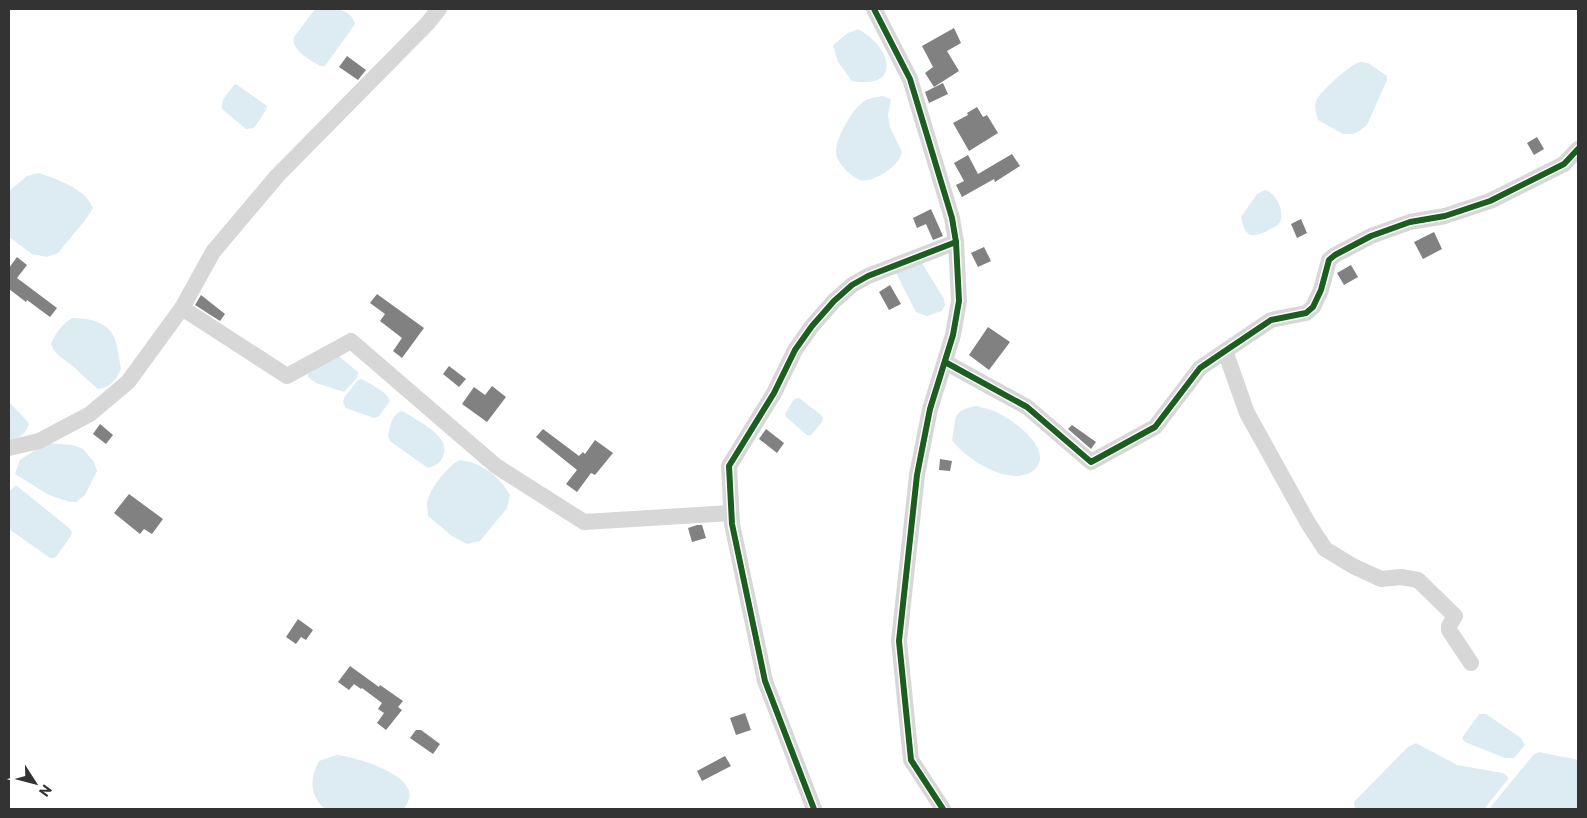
<svg xmlns="http://www.w3.org/2000/svg" width="1587" height="818" font-family="Commissioner,sans-serif">
<style>
.water{fill:#ddebf3}
.building{fill:#818181}
.lines{fill:none;stroke-linecap:round;stroke-linejoin:round}
.minor{stroke:#d7d7d7;stroke-width:16}
.cycleway-casing{stroke:#fff;stroke-width:9}
.cycleway{stroke:#1b5e20;stroke-width:6}
</style>
<rect width="100%" height="100%" fill="#fff"/>
<g class="water">
<path d="M 315,9 C 330,9 350,6 355,24 L 325,66 L 320,66 C 311,60 290,50 294,37 Z"/>
<path d="M 858,29 C 891,46 903,90 852,81 L 838,62 L 833,45 L 848,33 Z"/>
<path d="M 1360,62 L 1368,63 L 1387,76 L 1387,80 L 1367,125 L 1359,131 L 1353,134 L 1343,134 L 1318,120 C 1316,114 1314,107 1316,101 C 1320,91 1351,64 1360,62 Z"/>
<path d="M 236,84 L 267,106 L 266,110 L 254,128 L 246,129 L 222,109 C 220,100 229,92 234,85 Z"/>
<path d="M 882,96 L 891,99 L 888,115 L 890,127 L 902,152 C 899,163 889,171 879,176 C 873,178 867,182 860,180 C 851,177 836,162 836,152 C 836,137 853,107 866,100 C 870,98 877,97 882,96 Z"/>
<path d="M 39,173 C 58,180 85,188 93,208 L 86,219 L 58,253 L 47,257 L 32,254 L 9,237 L 9,191 L 27,176 Z"/>
<path d="M 1265,190 C 1276,192 1285,212 1280,222 C 1278,227 1271,228 1267,231 C 1249,240 1245,235 1241,217 L 1257,194 Z"/>
<path d="M 922,263 L 944,299 L 945,305 L 942,311 L 927,316 L 916,312 L 896,273 Z"/>
<path d="M 72,318 C 87,318 107,321 114,337 C 118,346 119,359 121,369 C 116,380 110,388 98,389 C 89,382 82,374 74,367 C 65,359 55,356 51,344 C 56,333 61,325 72,318 Z"/>
<path d="M 336,354 L 358,372 L 357,378 L 344,392 L 316,383 L 308,377 L 308,373 Z"/>
<path d="M 362,379 C 371,385 387,391 390,401 L 379,416 L 374,418 L 346,408 L 343,402 L 344,398 L 358,380 Z"/>
<path d="M 799,398 L 821,415 L 823,418 L 822,422 L 811,435 L 807,435 L 786,417 L 785,414 L 794,399 Z"/>
<path d="M 9,402 L 29,423 C 26,435 19,438 9,440 Z"/>
<path d="M 976,406 C 982,407 988,409 994,411 C 1011,418 1055,449 1035,469 C 1014,490 965,459 952,440 C 957,419 950,411 976,406 Z"/>
<path d="M 402,411 C 415,419 449,435 444,453 C 442,462 436,466 428,468 L 391,442 L 388,437 C 390,427 391,415 402,411 Z"/>
<path d="M 46,443 L 73,445 L 83,449 L 94,462 L 97,471 L 85,495 L 76,502 L 70,502 L 49,495 L 15,474 L 20,460 Z"/>
<path d="M 460,460 C 482,463 499,476 510,495 L 507,508 L 480,541 L 467,544 L 452,536 L 428,516 C 428,512 427,507 427,504 C 428,491 448,465 460,460 Z"/>
<path d="M 15,486 L 17,486 L 69,528 L 72,532 L 71,536 L 55,558 L 50,558 L 9,529 L 9,492 Z"/>
<path d="M 1479,714 L 1486,714 L 1521,738 L 1525,745 L 1514,758 L 1505,758 L 1465,742 L 1462,738 Z"/>
<path d="M 1416,743 L 1457,765 L 1503,773 L 1508,777 L 1508,779 L 1484,809 L 1355,809 L 1354,802 L 1408,747 Z"/>
<path d="M 1539,752 L 1578,760 L 1578,809 L 1489,809 L 1534,754 Z"/>
<path d="M 337,755 C 355,757 403,771 409,791 C 411,797 408,803 404,809 L 325,809 C 310,796 309,779 319,761 Z"/>
</g>
<g class="building">
<path d="M 954,28 L 961,43 L 947,51 L 959,71 L 934,87 L 925,73 L 933,67 L 922,46 Z"/>
<path d="M 347,56 L 366,70 L 358,80 L 339,67 Z"/>
<path d="M 943,83 L 948,94 L 929,103 L 925,92 Z"/>
<path d="M 977,107 L 983,117 L 987,115 L 998,133 L 969,151 L 953,123 L 968,115 L 967,113 Z"/>
<path d="M 1537,137 L 1544,149 L 1534,155 L 1527,143 Z"/>
<path d="M 1012,154 L 1020,166 L 995,182 L 994,179 L 962,197 L 956,185 L 964,181 L 954,163 L 968,155 L 978,174 Z"/>
<path d="M 931,209 L 943,236 L 933,240 L 926,224 L 917,228 L 913,218 Z"/>
<path d="M 1301,219 L 1307,233 L 1297,238 L 1291,224 Z"/>
<path d="M 1434,232 L 1442,249 L 1423,259 L 1414,242 Z"/>
<path d="M 984,247 L 991,261 L 978,267 L 971,253 Z"/>
<path d="M 17,257 L 27,265 L 17,278 L 57,308 L 50,317 L 27,300 L 26,302 L 9,289 L 9,268 Z"/>
<path d="M 1351,265 L 1358,277 L 1344,285 L 1337,273 Z"/>
<path d="M 890,285 L 901,304 L 889,310 L 879,292 Z"/>
<path d="M 377,294 L 424,328 L 402,358 L 393,351 L 402,338 L 380,321 L 385,314 L 370,303 Z"/>
<path d="M 201,295 L 225,314 L 220,321 L 195,305 Z"/>
<path d="M 988,327 L 1010,342 L 989,370 L 969,355 Z"/>
<path d="M 449,366 L 466,379 L 459,387 L 443,374 Z"/>
<path d="M 492,386 L 506,397 L 487,422 L 462,404 L 474,387 L 485,395 Z"/>
<path d="M 100,424 L 113,435 L 106,444 L 93,434 Z"/>
<path d="M 1072,425 L 1096,442 L 1091,449 L 1068,429 Z"/>
<path d="M 543,429 L 579,456 L 583,452 L 585,454 L 595,440 L 613,453 L 595,475 L 591,473 L 577,492 L 566,484 L 577,470 L 536,437 Z"/>
<path d="M 766,429 L 784,443 L 777,453 L 759,439 Z"/>
<path d="M 940,459 L 952,461 L 950,471 L 939,470 Z"/>
<path d="M 129,494 L 163,519 L 152,534 L 144,529 L 140,534 L 114,513 Z"/>
<path d="M 697,525 L 702,525 L 706,538 L 692,542 L 688,528 Z"/>
<path d="M 298,619 L 313,630 L 306,640 L 301,637 L 296,644 L 286,637 Z"/>
<path d="M 350,666 L 379,687 L 380,685 L 403,701 L 398,707 L 402,710 L 386,730 L 377,723 L 384,713 L 378,709 L 382,703 L 362,688 L 361,689 L 354,684 L 349,690 L 338,682 Z"/>
<path d="M 745,713 L 751,730 L 736,735 L 730,718 Z"/>
<path d="M 416,730 L 421,730 L 440,744 L 433,754 L 410,738 Z"/>
<path d="M 725,756 L 731,766 L 702,781 L 697,771 Z"/>
</g>
<g class="lines">
<g class="minor">
<path d="M 874,9 L 910,79 L 952,218 L 956,242 L 959,301 L 953,335 L 930,409 L 917,475 L 899,641 L 911,760 L 943,809"/>
<path d="M 182,308 L 287,376 L 351,341 L 496,466 L 584,522 L 731,513"/>
<path d="M 1225,351 L 1247,413 L 1308,523 L 1325,549 L 1353,566 L 1381,579 L 1401,577 L 1418,580 L 1455,616 L 1449,626 L 1449,630 L 1471,663"/>
<path d="M 945,362 L 1027,407 L 1091,462 L 1155,427 L 1200,368 L 1225,351 L 1271,320 L 1306,313 L 1313,307 L 1321,290 L 1329,260 L 1335,255 L 1371,236 L 1410,222 L 1445,216 L 1490,201 L 1564,164 L 1578,149"/>
<path d="M 9,448 L 39,441 L 90,414 L 128,382 L 182,308 L 213,252 L 277,176 L 427,24 L 439,9"/>
<path d="M 814,809 L 765,681 L 732,524 L 729,466 L 774,393 L 795,350 L 812,326 L 834,301 L 852,285 L 868,276 L 956,242"/>
</g>
<g class="cycleway-casing">
<g id="cycleway">
<path d="M 874,9 L 910,79 L 952,218 L 956,242 L 959,301 L 953,335 L 930,409 L 917,475 L 899,641 L 911,760 L 943,809"/>
<path d="M 945,362 L 1027,407 L 1091,462 L 1155,427 L 1200,368 L 1225,351 L 1271,320 L 1306,313 L 1313,307 L 1321,290 L 1329,260 L 1335,255 L 1371,236 L 1410,222 L 1445,216 L 1490,201 L 1564,164 L 1578,149"/>
<path d="M 814,809 L 765,681 L 732,524 L 729,466 L 774,393 L 795,350 L 812,326 L 834,301 L 852,285 L 868,276 L 956,242"/>
</g>
</g>
<use href="#cycleway" class="cycleway"/>
</g>
<rect width="1587" height="818" fill="none" stroke="#333333" stroke-width="20"/>
<g transform="translate(35 783) rotate(126)" stroke="#ffffff" stroke-width="4" paint-order="stroke">
<path d="M0-4L9 19L0 12L-9 19Z" fill="#333333"/>
<text y="-8" font-size="14" font-weight="bold" text-anchor="middle" fill="#333333">N</text>
</g>
</svg>
